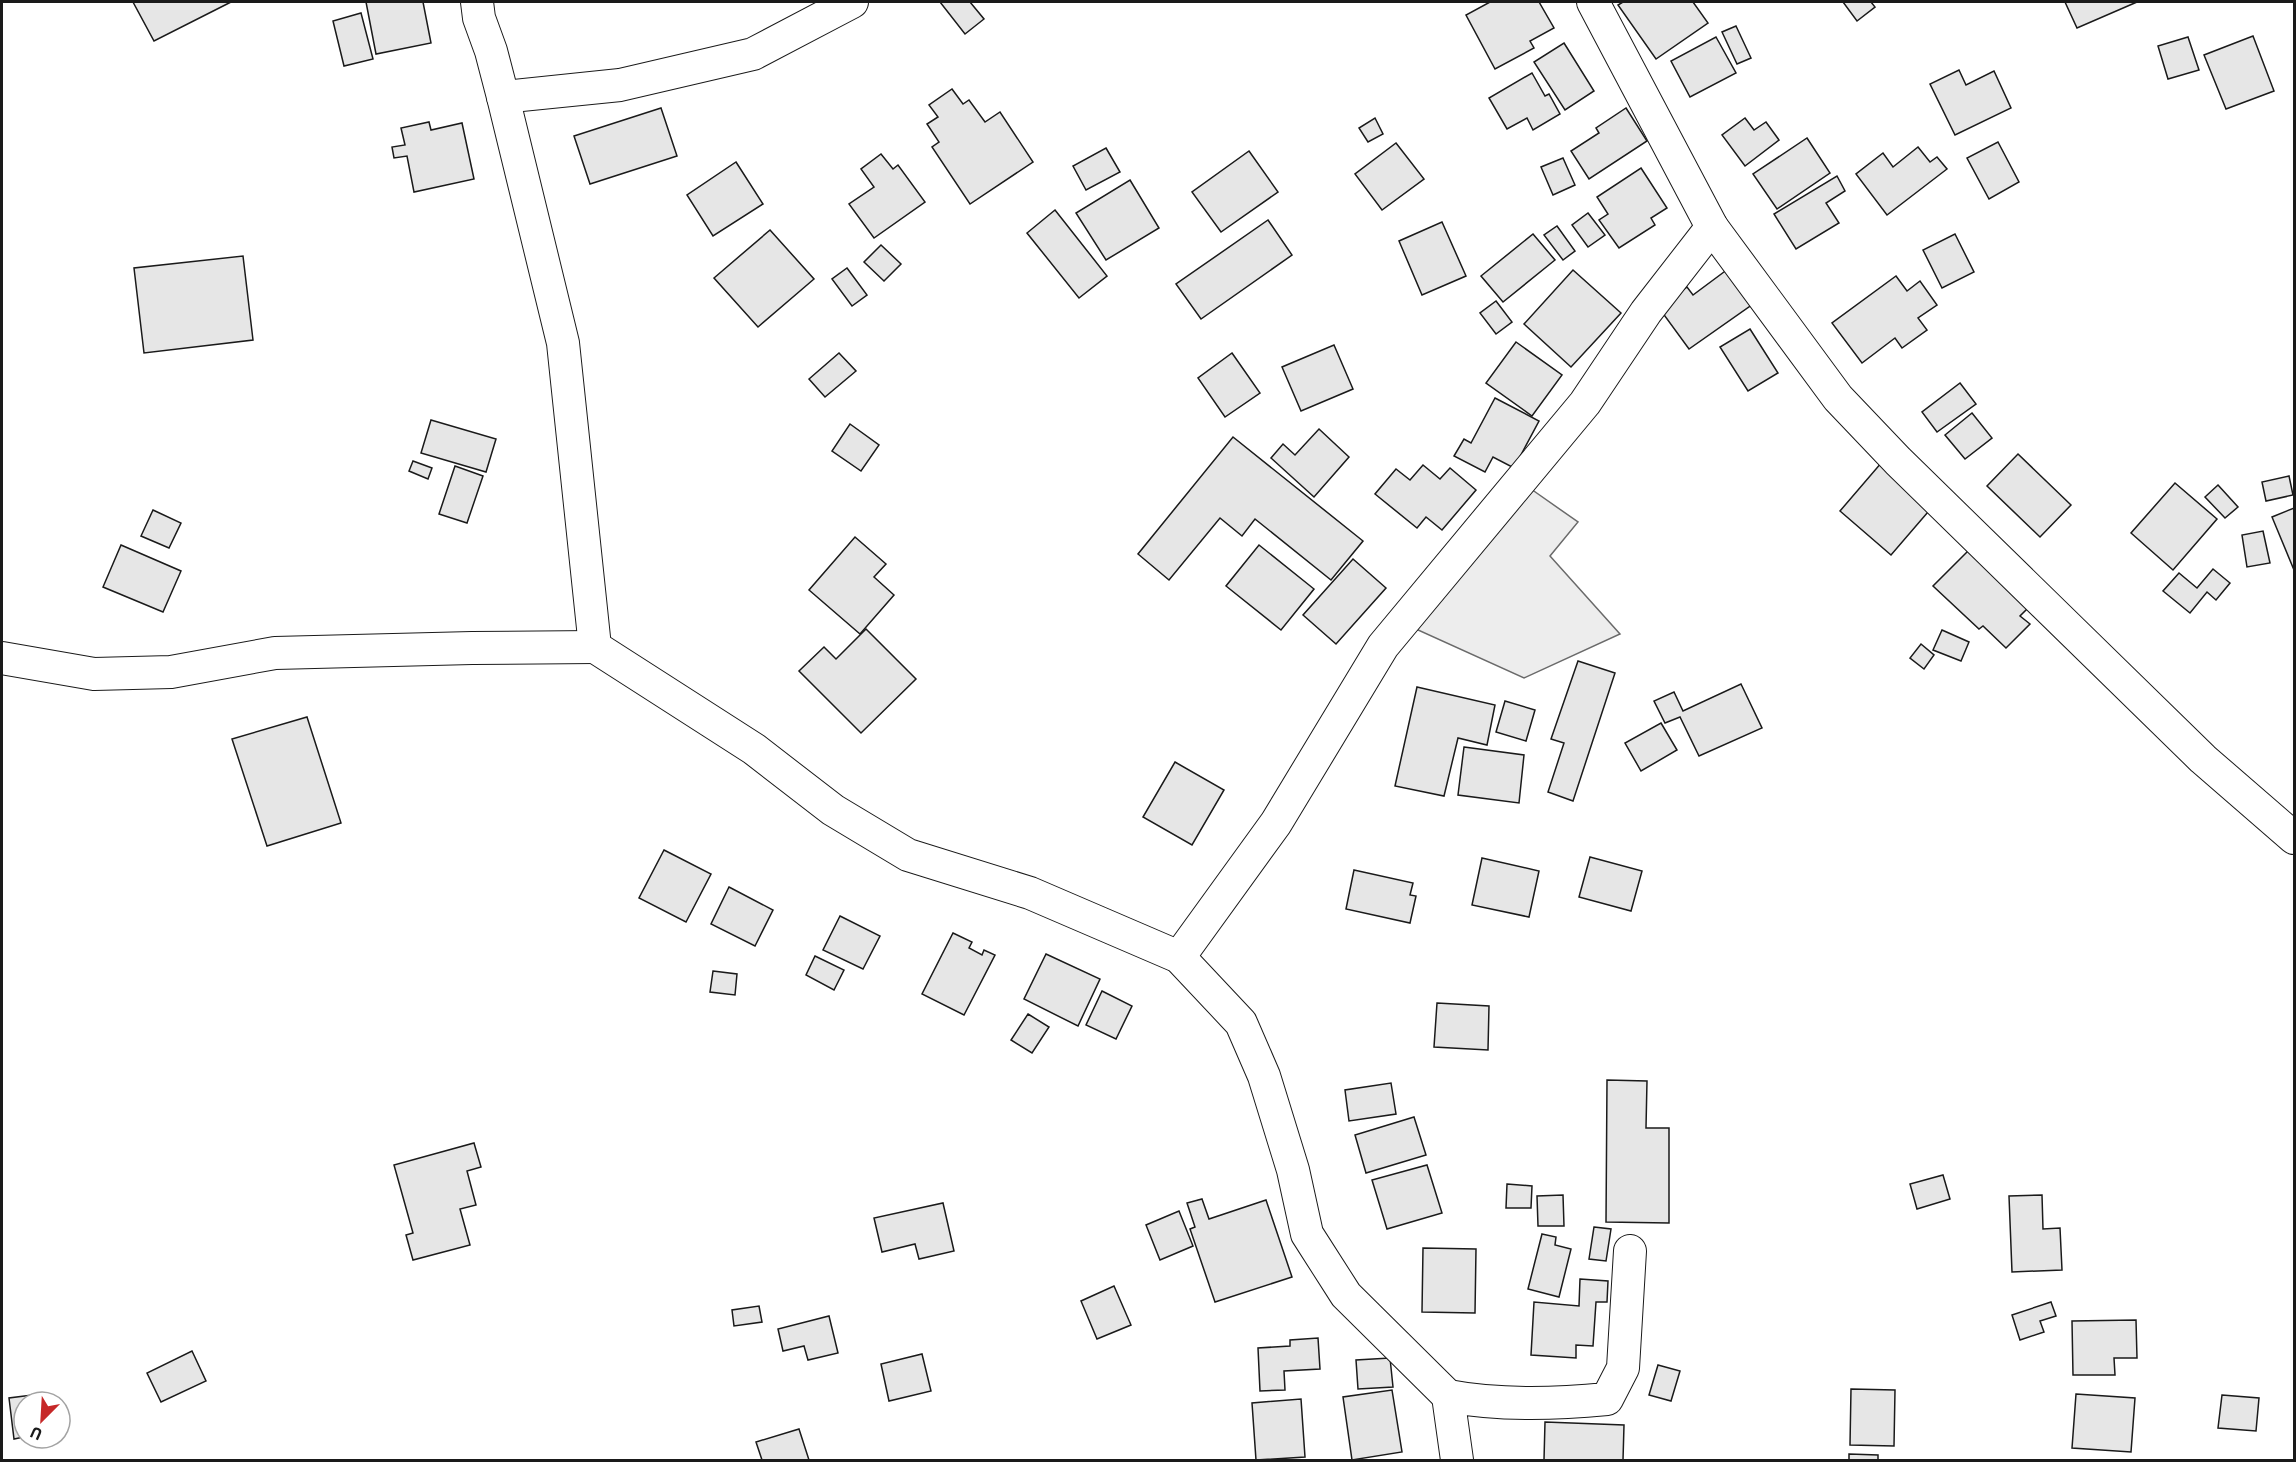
<svg xmlns="http://www.w3.org/2000/svg" width="2296" height="1462" font-family="'IBM Plex Sans',sans-serif">
<style>
.green{fill:#ededed;stroke:#6a6a6a;stroke-width:1.5}
.building{fill:#e6e6e6;stroke:#1a1a1a;stroke-width:1.5}
.lines{fill:none;stroke-linecap:round;stroke-linejoin:round}
.minor-casing{stroke:#1a1a1a;stroke-width:34}
.minor{stroke:#fff;stroke-width:32}
</style>
<rect width="100%" height="100%" fill="#fff"/>
<path class="green" d="M 1531,489 L 1578,522 L 1550,556 L 1620,634 L 1524,678 L 1407,625 Z"/>
<g class="building">
<path d="M 133,2 L 231,2 L 154,41 Z"/>
<path d="M 366,2 L 423,2 L 431,43 L 376,54 Z"/>
<path d="M 940,2 L 970,2 L 984,19 L 965,34 Z"/>
<path d="M 1490,2 L 1539,2 L 1554,28 L 1530,41 L 1534,48 L 1495,69 L 1466,15 Z"/>
<path d="M 1623,2 L 1693,2 L 1708,23 L 1656,59 L 1618,5 Z"/>
<path d="M 1843,2 L 1871,2 L 1875,7 L 1857,21 Z"/>
<path d="M 2065,2 L 2137,2 L 2077,28 Z"/>
<path d="M 361,13 L 373,59 L 344,66 L 333,21 Z"/>
<path d="M 1736,26 L 1751,58 L 1737,64 L 1722,32 Z"/>
<path d="M 2253,36 L 2274,91 L 2226,109 L 2204,55 Z"/>
<path d="M 1716,37 L 1736,73 L 1690,97 L 1671,61 Z"/>
<path d="M 2188,37 L 2199,70 L 2168,79 L 2158,46 Z"/>
<path d="M 1564,43 L 1594,91 L 1565,110 L 1534,62 Z"/>
<path d="M 1959,70 L 1966,85 L 1994,71 L 2011,108 L 1955,135 L 1930,84 Z"/>
<path d="M 1532,73 L 1545,96 L 1549,94 L 1560,114 L 1533,130 L 1527,118 L 1507,129 L 1489,98 Z"/>
<path d="M 952,89 L 963,104 L 969,100 L 985,122 L 1000,112 L 1033,162 L 970,204 L 932,147 L 939,142 L 927,124 L 938,117 L 929,105 Z"/>
<path d="M 661,108 L 677,156 L 590,184 L 574,136 Z"/>
<path d="M 1626,108 L 1647,141 L 1589,179 L 1571,151 L 1599,133 L 1596,128 Z"/>
<path d="M 1375,118 L 1383,134 L 1368,142 L 1359,128 Z"/>
<path d="M 1745,118 L 1754,130 L 1766,122 L 1779,140 L 1745,166 L 1722,135 Z"/>
<path d="M 429,122 L 431,130 L 462,123 L 474,179 L 414,192 L 407,156 L 394,158 L 392,147 L 405,145 L 401,128 Z"/>
<path d="M 1807,138 L 1830,173 L 1777,209 L 1753,174 Z"/>
<path d="M 1998,142 L 2019,182 L 1989,199 L 1967,158 Z"/>
<path d="M 1396,143 L 1424,179 L 1382,210 L 1355,174 Z"/>
<path d="M 1918,147 L 1930,162 L 1937,157 L 1947,169 L 1887,215 L 1856,174 L 1883,153 L 1893,167 Z"/>
<path d="M 1106,148 L 1120,172 L 1086,190 L 1073,166 Z"/>
<path d="M 1249,151 L 1278,192 L 1221,232 L 1192,192 Z"/>
<path d="M 881,154 L 893,169 L 898,165 L 925,202 L 874,238 L 849,204 L 874,187 L 861,169 Z"/>
<path d="M 1563,158 L 1575,185 L 1553,195 L 1541,167 Z"/>
<path d="M 736,162 L 763,204 L 713,236 L 687,195 Z"/>
<path d="M 1641,168 L 1667,208 L 1651,218 L 1655,225 L 1619,248 L 1599,220 L 1608,214 L 1597,197 Z"/>
<path d="M 1837,176 L 1845,191 L 1826,203 L 1839,223 L 1796,249 L 1774,214 Z"/>
<path d="M 1130,180 L 1159,228 L 1106,260 L 1076,213 Z"/>
<path d="M 1055,210 L 1107,276 L 1079,298 L 1027,233 Z"/>
<path d="M 1588,213 L 1605,235 L 1588,247 L 1572,225 Z"/>
<path d="M 1268,220 L 1292,255 L 1201,319 L 1176,284 Z"/>
<path d="M 1442,222 L 1466,276 L 1422,295 L 1399,241 Z"/>
<path d="M 1557,226 L 1575,251 L 1563,260 L 1544,235 Z"/>
<path d="M 770,230 L 814,279 L 758,327 L 714,278 Z"/>
<path d="M 1533,234 L 1555,260 L 1503,302 L 1481,276 Z"/>
<path d="M 1955,234 L 1974,272 L 1942,288 L 1923,250 Z"/>
<path d="M 881,245 L 901,264 L 884,281 L 864,262 Z"/>
<path d="M 243,256 L 253,340 L 144,353 L 134,268 Z"/>
<path d="M 847,268 L 867,295 L 852,306 L 832,279 Z"/>
<path d="M 1728,269 L 1753,304 L 1689,349 L 1659,308 L 1687,287 L 1693,295 Z"/>
<path d="M 1573,270 L 1621,313 L 1571,367 L 1524,324 Z"/>
<path d="M 1896,276 L 1907,291 L 1920,281 L 1937,305 L 1918,318 L 1927,330 L 1902,348 L 1895,338 L 1862,363 L 1832,323 Z"/>
<path d="M 1496,301 L 1512,322 L 1496,334 L 1480,313 Z"/>
<path d="M 1750,329 L 1778,373 L 1748,391 L 1720,347 Z"/>
<path d="M 1516,342 L 1562,375 L 1532,416 L 1486,383 Z"/>
<path d="M 1334,345 L 1353,389 L 1301,411 L 1282,367 Z"/>
<path d="M 839,353 L 856,371 L 825,397 L 809,379 Z"/>
<path d="M 1232,353 L 1260,393 L 1225,417 L 1198,378 Z"/>
<path d="M 1960,383 L 1976,404 L 1937,432 L 1922,412 Z"/>
<path d="M 1495,398 L 1539,421 L 1514,468 L 1493,457 L 1485,472 L 1454,456 L 1464,439 L 1471,443 Z"/>
<path d="M 1972,413 L 1992,438 L 1965,459 L 1945,435 Z"/>
<path d="M 431,420 L 496,439 L 486,472 L 421,453 Z"/>
<path d="M 850,424 L 879,445 L 861,471 L 832,451 Z"/>
<path d="M 1319,429 L 1349,457 L 1314,497 L 1271,458 L 1283,444 L 1295,455 Z"/>
<path d="M 1233,437 L 1363,541 L 1331,580 L 1255,519 L 1242,536 L 1220,518 L 1169,580 L 1138,554 Z"/>
<path d="M 2018,454 L 2071,505 L 2040,537 L 1987,486 Z"/>
<path d="M 413,461 L 432,468 L 428,479 L 409,471 Z"/>
<path d="M 1882,462 L 1934,505 L 1891,555 L 1840,511 Z"/>
<path d="M 1423,465 L 1440,479 L 1450,468 L 1476,490 L 1442,530 L 1426,517 L 1417,528 L 1375,494 L 1396,469 L 1410,480 Z"/>
<path d="M 455,466 L 483,476 L 467,523 L 439,514 Z"/>
<path d="M 2289,476 L 2293,495 L 2266,501 L 2262,482 Z"/>
<path d="M 2175,483 L 2217,519 L 2173,570 L 2131,533 Z"/>
<path d="M 2218,485 L 2238,507 L 2225,518 L 2205,497 Z"/>
<path d="M 2294,508 L 2294,570 L 2272,517 Z"/>
<path d="M 153,510 L 181,523 L 169,548 L 141,536 Z"/>
<path d="M 2263,531 L 2270,563 L 2247,567 L 2242,535 Z"/>
<path d="M 855,537 L 886,564 L 874,577 L 894,595 L 860,634 L 809,590 Z"/>
<path d="M 121,545 L 181,571 L 163,612 L 103,587 Z"/>
<path d="M 1259,545 L 1314,589 L 1281,630 L 1226,586 Z"/>
<path d="M 1969,550 L 2028,608 L 2020,616 L 2030,624 L 2006,648 L 1983,626 L 1979,629 L 1933,586 Z"/>
<path d="M 1353,559 L 1386,588 L 1336,644 L 1303,615 Z"/>
<path d="M 2213,569 L 2230,583 L 2216,600 L 2207,592 L 2190,613 L 2163,591 L 2179,573 L 2197,588 Z"/>
<path d="M 866,629 L 916,679 L 861,733 L 799,671 L 824,647 L 836,659 Z"/>
<path d="M 1942,630 L 1969,642 L 1961,661 L 1933,650 Z"/>
<path d="M 1921,644 L 1934,655 L 1924,669 L 1910,658 Z"/>
<path d="M 1578,661 L 1615,673 L 1573,801 L 1548,792 L 1564,743 L 1551,739 Z"/>
<path d="M 1741,684 L 1762,728 L 1699,756 L 1680,717 L 1665,723 L 1654,701 L 1674,692 L 1683,711 Z"/>
<path d="M 1417,687 L 1495,705 L 1487,745 L 1458,738 L 1444,796 L 1395,786 Z"/>
<path d="M 1505,701 L 1535,710 L 1526,741 L 1496,732 Z"/>
<path d="M 307,717 L 341,823 L 267,846 L 232,739 Z"/>
<path d="M 1661,723 L 1677,750 L 1641,771 L 1625,743 Z"/>
<path d="M 1464,747 L 1524,755 L 1519,803 L 1458,795 Z"/>
<path d="M 1175,762 L 1224,790 L 1192,845 L 1143,817 Z"/>
<path d="M 664,850 L 711,874 L 686,922 L 639,898 Z"/>
<path d="M 1590,857 L 1642,871 L 1631,911 L 1579,897 Z"/>
<path d="M 1482,858 L 1539,871 L 1529,917 L 1472,905 Z"/>
<path d="M 1354,870 L 1413,883 L 1410,895 L 1416,896 L 1410,923 L 1346,909 Z"/>
<path d="M 729,887 L 773,910 L 755,946 L 711,924 Z"/>
<path d="M 840,916 L 880,936 L 863,969 L 823,950 Z"/>
<path d="M 953,933 L 972,942 L 969,948 L 982,955 L 984,950 L 995,955 L 964,1015 L 922,994 Z"/>
<path d="M 1046,954 L 1100,979 L 1078,1026 L 1024,999 Z"/>
<path d="M 815,956 L 844,970 L 834,990 L 806,975 Z"/>
<path d="M 713,971 L 737,974 L 735,995 L 710,992 Z"/>
<path d="M 1102,991 L 1132,1006 L 1116,1039 L 1086,1025 Z"/>
<path d="M 1437,1003 L 1489,1006 L 1488,1050 L 1434,1047 Z"/>
<path d="M 1028,1014 L 1049,1027 L 1032,1053 L 1011,1040 Z"/>
<path d="M 1607,1080 L 1647,1081 L 1646,1128 L 1669,1128 L 1669,1223 L 1606,1222 Z"/>
<path d="M 1391,1083 L 1396,1114 L 1349,1121 L 1345,1090 Z"/>
<path d="M 1414,1117 L 1426,1155 L 1366,1173 L 1355,1135 Z"/>
<path d="M 474,1143 L 481,1167 L 467,1171 L 476,1205 L 460,1209 L 470,1245 L 413,1260 L 406,1235 L 413,1233 L 394,1165 Z"/>
<path d="M 1427,1165 L 1442,1213 L 1387,1229 L 1372,1180 Z"/>
<path d="M 1943,1175 L 1950,1199 L 1917,1209 L 1910,1184 Z"/>
<path d="M 1507,1184 L 1532,1186 L 1531,1208 L 1506,1208 Z"/>
<path d="M 1563,1195 L 1564,1226 L 1538,1226 L 1537,1196 Z"/>
<path d="M 2042,1195 L 2043,1229 L 2060,1228 L 2062,1270 L 2012,1272 L 2009,1196 Z"/>
<path d="M 1202,1199 L 1209,1219 L 1266,1200 L 1292,1277 L 1215,1302 L 1190,1229 L 1195,1227 L 1187,1203 Z"/>
<path d="M 943,1203 L 954,1251 L 919,1259 L 915,1244 L 882,1252 L 874,1218 Z"/>
<path d="M 1179,1211 L 1193,1246 L 1160,1260 L 1146,1225 Z"/>
<path d="M 1594,1227 L 1611,1229 L 1606,1261 L 1589,1259 Z"/>
<path d="M 1542,1234 L 1556,1237 L 1555,1245 L 1571,1249 L 1559,1297 L 1528,1289 Z"/>
<path d="M 1423,1248 L 1476,1249 L 1475,1313 L 1422,1312 Z"/>
<path d="M 1580,1279 L 1608,1281 L 1607,1302 L 1596,1302 L 1593,1346 L 1576,1345 L 1576,1358 L 1531,1355 L 1534,1302 L 1579,1306 Z"/>
<path d="M 1114,1286 L 1131,1325 L 1097,1339 L 1081,1301 Z"/>
<path d="M 2051,1302 L 2056,1316 L 2040,1321 L 2044,1332 L 2020,1340 L 2012,1315 Z"/>
<path d="M 759,1306 L 762,1322 L 734,1326 L 732,1310 Z"/>
<path d="M 829,1316 L 838,1353 L 808,1360 L 804,1346 L 783,1351 L 778,1329 Z"/>
<path d="M 2136,1320 L 2137,1358 L 2114,1358 L 2115,1375 L 2073,1375 L 2072,1321 Z"/>
<path d="M 1318,1338 L 1320,1369 L 1284,1371 L 1285,1390 L 1260,1391 L 1258,1348 L 1290,1346 L 1290,1340 Z"/>
<path d="M 192,1351 L 206,1381 L 161,1402 L 147,1373 Z"/>
<path d="M 922,1354 L 931,1391 L 889,1401 L 881,1364 Z"/>
<path d="M 1390,1358 L 1393,1387 L 1358,1389 L 1356,1360 Z"/>
<path d="M 1658,1365 L 1680,1371 L 1671,1401 L 1649,1395 Z"/>
<path d="M 1851,1389 L 1895,1390 L 1894,1446 L 1850,1445 Z"/>
<path d="M 1392,1390 L 1402,1452 L 1352,1460 L 1343,1397 Z"/>
<path d="M 40,1394 L 41,1402 L 24,1402 L 24,1437 L 14,1439 L 9,1398 Z"/>
<path d="M 2076,1394 L 2135,1398 L 2131,1452 L 2072,1448 Z"/>
<path d="M 2222,1395 L 2259,1398 L 2256,1431 L 2218,1428 Z"/>
<path d="M 1301,1399 L 1305,1457 L 1256,1460 L 1252,1403 Z"/>
<path d="M 1545,1422 L 1624,1425 L 1623,1460 L 1544,1460 Z"/>
<path d="M 799,1429 L 809,1460 L 762,1460 L 756,1442 Z"/>
<path d="M 1849,1454 L 1878,1455 L 1878,1460 L 1849,1460 Z"/>
</g>
<g class="lines">
<g class="minor-casing">
<g id="minor">
<path d="M 477,2 L 479,18 L 491,51 L 503,97 L 563,343 L 595,647 L 754,749 L 833,810 L 908,855 L 1030,893 L 1179,957 L 1241,1023 L 1264,1076 L 1293,1170 L 1307,1234 L 1346,1295 L 1448,1396"/>
<path d="M 1593,2 L 1712,227 L 1838,398 L 1898,461 L 2203,759 L 2294,838"/>
<path d="M 503,97 L 620,85 L 753,54 L 852,2"/>
<path d="M 2,658 L 94,674 L 171,672 L 275,653 L 472,648 L 595,647"/>
<path d="M 1179,957 L 1276,823 L 1383,646 L 1585,403 L 1646,312 L 1712,227"/>
<path d="M 1457,1460 L 1448,1396 C 1500,1406 1555,1404 1607,1399 L 1623,1368 L 1630,1251"/>
</g>
</g>
<use href="#minor" class="minor"/>
</g>
<rect width="2296" height="1462" fill="none" stroke="#1a1a1a" stroke-width="6"/>
<g transform="translate(42 1420) rotate(204)"><circle r="28" fill="#ffffff" stroke="#a3a3a3" stroke-width="1.5"/>
<path d="M0-4.5L10 22L0 15L-10 22Z" fill="#c62828"/>
<text y="-9" font-size="16" font-weight="bold" text-anchor="middle" fill="#1a1a1a">U</text>
</g>
</svg>
